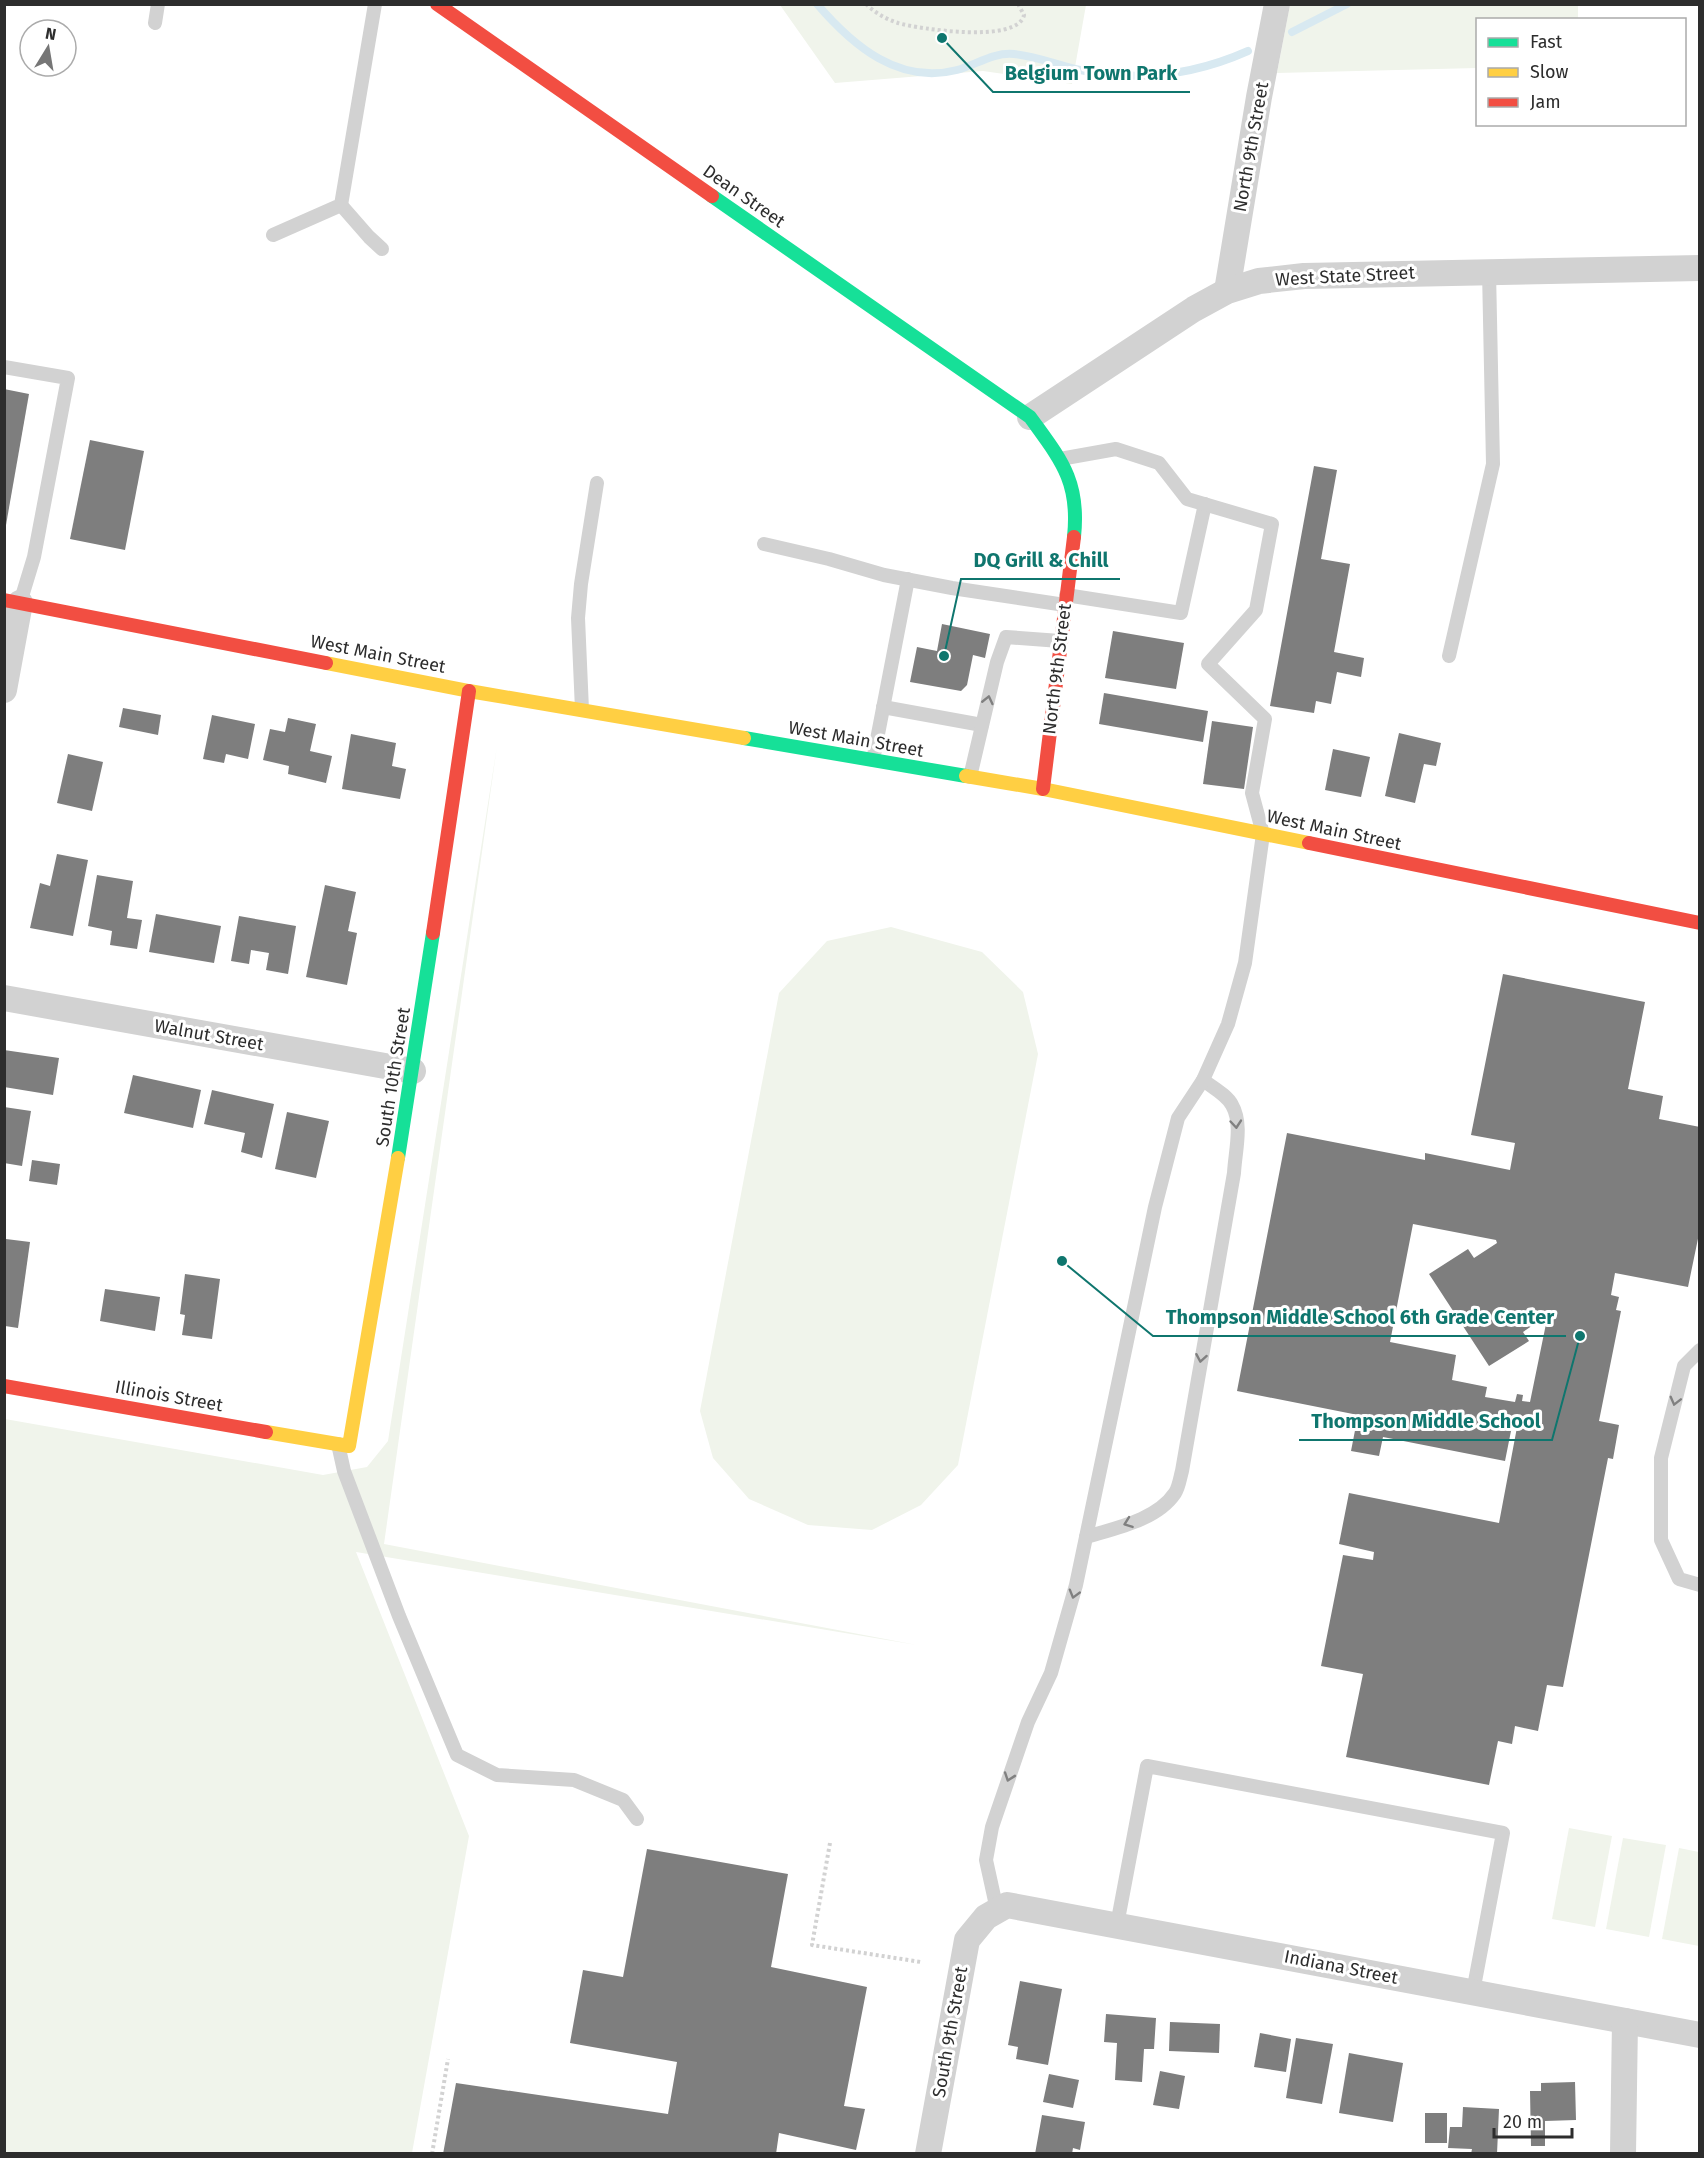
<svg xmlns="http://www.w3.org/2000/svg" width="1704" height="2158" font-family="'Fira Sans',sans-serif">
<style>
.green{fill:#f0f4eb}
.lines{fill:none;stroke-linecap:round;stroke-linejoin:round}
.stream{stroke:#d8e9f1;stroke-width:8}
.building{fill:#7e7e7e;fill-rule:evenodd}
.path{stroke:#d2d2d2;stroke-width:4;stroke-dasharray:3 3;stroke-linecap:butt}
.lane{stroke:#d2d2d2;stroke-width:14}
.street{stroke:#d2d2d2;stroke-width:26}
.fast{stroke:#16e098;stroke-width:14}
.slow{stroke:#ffcf43;stroke-width:14}
.jam{stroke:#f24e42;stroke-width:14}
.oneway{stroke:#808080}
.labels{text-anchor:middle;stroke-width:6;stroke-linejoin:round;paint-order:stroke}
.street-label{font-size:18px;fill:#2d2d2d;stroke:#fff}
.leader{fill:none;stroke:#0f766e;stroke-width:2}
.callout-dot{fill:#0f766e;stroke:#fff;stroke-width:2}
.callout-label{font-size:20px;text-anchor:middle;font-weight:bold;fill:#0f766e;stroke:#fff;stroke-width:6;stroke-linejoin:round;paint-order:stroke}
</style>
<rect width="100%" height="100%" fill="#fff"/>
<g class="green">
<path d="M 780,5 L 1086,5 L 1072,84 L 983,71 L 835,83 Z"/>
<path d="M 1290,5 L 1578,5 L 1578,19 L 1478,20 L 1477,68 L 1277,73 Z"/>
<path d="M 497,746 L 384,1544 L 917,1645 L 356,1552 L 469,1836 L 412,2153 L 5,2153 L 5,1419 L 323,1475 L 367,1467 L 388,1441 Z"/>
<path d="M 891,927 L 982,952 L 1023,992 L 1038,1054 L 958,1465 L 921,1505 L 872,1530 L 808,1525 L 749,1499 L 713,1458 L 700,1411 L 779,993 L 827,941 Z"/>
<path d="M 1569,1828 L 1612,1836 L 1595,1927 L 1552,1919 Z"/>
<path d="M 1623,1838 L 1666,1845 L 1649,1937 L 1606,1929 Z"/>
<path d="M 1679,1848 L 1699,1852 L 1699,1946 L 1662,1939 Z"/>
</g>
<g class="lines">
<g class="stream">
<path d="M 817,4 C 853,46 899,85 957,70 C 976,65 993,52 1014,54 C 1036,56 1057,65 1080,70 C 1137,82 1194,75 1248,51"/>
<path d="M 1292,32 L 1347,4"/>
</g>
</g>
<g class="building">
<path d="M 4,389 L 29,394 L 6,525 L 4,525 Z"/>
<path d="M 90,440 L 144,451 L 125,550 L 70,539 Z"/>
<path d="M 1314,466 L 1337,470 L 1321,559 L 1350,564 L 1334,652 L 1364,658 L 1361,677 L 1337,672 L 1331,704 L 1316,701 L 1314,713 L 1270,706 Z"/>
<path d="M 942,624 L 990,634 L 985,658 L 973,655 L 967,685 L 961,691 L 910,682 L 917,647 L 937,651 Z"/>
<path d="M 1113,631 L 1184,643 L 1176,689 L 1105,678 Z"/>
<path d="M 1104,693 L 1208,711 L 1203,742 L 1099,724 Z"/>
<path d="M 123,708 L 161,715 L 158,735 L 119,727 Z"/>
<path d="M 212,715 L 255,724 L 248,759 L 226,754 L 224,763 L 203,759 Z"/>
<path d="M 288,718 L 316,724 L 310,751 L 332,756 L 326,783 L 288,774 L 289,766 L 263,760 L 270,729 L 285,732 Z"/>
<path d="M 1212,721 L 1253,727 L 1244,789 L 1203,784 Z"/>
<path d="M 1399,733 L 1441,743 L 1436,766 L 1424,764 L 1415,803 L 1385,796 Z"/>
<path d="M 351,734 L 396,743 L 392,766 L 406,769 L 400,799 L 342,789 Z"/>
<path d="M 1333,749 L 1370,757 L 1361,797 L 1325,790 Z"/>
<path d="M 68,754 L 103,762 L 92,811 L 57,803 Z"/>
<path d="M 57,854 L 88,860 L 73,936 L 30,928 L 40,883 L 50,886 Z"/>
<path d="M 97,875 L 133,881 L 127,918 L 142,920 L 137,949 L 110,945 L 112,931 L 88,926 Z"/>
<path d="M 325,885 L 356,892 L 348,931 L 357,933 L 347,985 L 306,977 Z"/>
<path d="M 156,914 L 221,926 L 214,963 L 149,952 Z"/>
<path d="M 239,916 L 296,926 L 288,974 L 266,970 L 269,953 L 251,950 L 249,964 L 231,961 Z"/>
<path d="M 1503,974 L 1645,1002 L 1628,1089 L 1663,1096 L 1659,1119 L 1700,1127 L 1700,1229 L 1688,1287 L 1615,1273 L 1611,1295 L 1619,1297 L 1616,1310 L 1621,1311 L 1599,1421 L 1619,1425 L 1613,1459 L 1608,1458 L 1563,1687 L 1547,1685 L 1538,1731 L 1515,1726 L 1512,1744 L 1498,1741 L 1489,1785 L 1346,1757 L 1363,1674 L 1321,1666 L 1343,1555 L 1373,1560 L 1374,1552 L 1339,1544 L 1349,1493 L 1499,1523 L 1518,1422 L 1513,1421 L 1505,1461 L 1383,1437 L 1379,1456 L 1351,1451 L 1358,1415 L 1237,1391 L 1287,1133 L 1425,1160 L 1425,1153 L 1510,1170 L 1515,1143 L 1471,1135 ZM 1413,1224 L 1496,1240 L 1497,1243 L 1474,1258 L 1468,1249 L 1429,1274 L 1489,1366 L 1529,1341 L 1523,1332 L 1545,1317 L 1547,1319 L 1530,1402 L 1522,1401 L 1523,1395 L 1517,1394 L 1515,1402 L 1485,1397 L 1487,1387 L 1452,1380 L 1456,1355 L 1390,1342 Z"/>
<path d="M 4,1050 L 59,1058 L 53,1095 L 4,1087 Z"/>
<path d="M 133,1075 L 201,1090 L 193,1128 L 124,1113 Z"/>
<path d="M 212,1090 L 274,1104 L 262,1158 L 241,1152 L 245,1133 L 204,1124 Z"/>
<path d="M 4,1107 L 31,1111 L 22,1166 L 4,1163 Z"/>
<path d="M 287,1112 L 329,1121 L 316,1178 L 275,1169 Z"/>
<path d="M 32,1160 L 60,1164 L 57,1185 L 29,1181 Z"/>
<path d="M 6,1239 L 30,1242 L 18,1328 L 5,1326 L 5,1252 Z"/>
<path d="M 185,1274 L 220,1279 L 212,1339 L 182,1335 L 185,1315 L 180,1314 Z"/>
<path d="M 105,1289 L 160,1297 L 155,1331 L 100,1321 Z"/>
<path d="M 647,1849 L 788,1874 L 771,1967 L 867,1987 L 844,2106 L 865,2109 L 856,2150 L 779,2133 L 776,2154 L 443,2154 L 456,2083 L 668,2114 L 677,2062 L 570,2043 L 583,1970 L 623,1977 Z"/>
<path d="M 1020,1981 L 1062,1989 L 1048,2065 L 1016,2059 L 1018,2047 L 1008,2045 Z"/>
<path d="M 1106,2014 L 1156,2018 L 1154,2049 L 1144,2049 L 1142,2082 L 1115,2080 L 1117,2043 L 1104,2042 Z"/>
<path d="M 1170,2022 L 1220,2024 L 1219,2053 L 1169,2051 Z"/>
<path d="M 1260,2033 L 1291,2039 L 1286,2072 L 1254,2067 Z"/>
<path d="M 1296,2038 L 1333,2044 L 1322,2104 L 1286,2098 Z"/>
<path d="M 1349,2053 L 1403,2063 L 1393,2122 L 1339,2113 Z"/>
<path d="M 1160,2071 L 1185,2076 L 1179,2109 L 1153,2105 Z"/>
<path d="M 1049,2074 L 1079,2080 L 1073,2108 L 1043,2102 Z"/>
<path d="M 1575,2082 L 1576,2120 L 1545,2121 L 1545,2146 L 1531,2146 L 1530,2091 L 1541,2091 L 1541,2083 Z"/>
<path d="M 1463,2107 L 1499,2109 L 1497,2154 L 1471,2154 L 1472,2149 L 1448,2148 L 1450,2127 L 1462,2127 Z"/>
<rect x="1425" y="2113" width="22" height="30"/>
<path d="M 1042,2115 L 1085,2122 L 1080,2150 L 1073,2148 L 1072,2154 L 1035,2154 Z"/>
</g>
<g class="lines">
<g class="path">
<path d="M 866,4 C 875,13 886,19 898,23 C 919,29 1018,44 1024,15 L 1018,4"/>
<path d="M 830,1843 L 812,1945 L 921,1962"/>
<path d="M 432,2154 L 448,2059"/>
</g>
<g class="lane">
<path d="M 155,23 L 158,4"/>
<path d="M 341,205 L 369,237 L 382,249"/>
<path d="M 273,235 L 341,205 L 375,4"/>
<path d="M 4,367 L 68,378 L 34,557 L 20,603"/>
<path d="M 764,544 L 829,559 L 884,575 L 952,588 L 1065,605"/>
<path d="M 1066,595 L 1181,613 L 1205,504"/>
<path d="M 1449,656 L 1493,464 L 1489,271"/>
<path d="M 883,707 L 982,725"/>
<path d="M 582,710 L 578,618 L 581,584 L 597,483"/>
<path d="M 873,760 L 908,579"/>
<path d="M 970,777 L 997,662 L 1006,637 L 1060,641"/>
<path d="M 1700,1350 L 1684,1366 L 1661,1458 L 1661,1540 L 1679,1579 L 1700,1585"/>
<path d="M 338,1444 L 344,1471 L 399,1616 L 457,1755 L 497,1775 L 574,1780 L 623,1800 L 637,1819"/>
<path d="M 1086,1537 C 1116,1528 1157,1520 1175,1493 C 1179,1487 1180,1478 1182,1471 L 1234,1173 C 1235,1152 1243,1124 1232,1105 C 1227,1095 1212,1087 1203,1080"/>
<path d="M 997,1910 L 986,1860 L 992,1827 L 1028,1722 L 1051,1673 L 1076,1585 L 1155,1207 L 1178,1118 L 1203,1080 L 1228,1024 L 1245,963 L 1263,834 L 1252,793 L 1265,719 L 1208,664 L 1256,610 L 1272,524 L 1187,499 L 1159,463 L 1116,449 L 1060,459"/>
<path d="M 1117,1925 L 1147,1766 L 1503,1833 L 1473,1992"/>
</g>
<g class="street">
<path d="M 1227,291 L 1259,97 L 1277,4"/>
<path d="M 1030,417 L 1194,309 L 1227,291 L 1259,281 L 1304,276 L 1700,268"/>
<path d="M 4,690 L 20,603"/>
<path d="M 4,998 L 413,1071"/>
<path d="M 928,2154 L 967,1940 L 986,1917 L 1007,1905 L 1700,2035"/>
<path d="M 1623,2154 L 1625,2021"/>
</g>
<g class="fast">
<path d="M 712,196 L 1030,417 C 1061,460 1080,481 1074,537"/>
<path d="M 744,738 L 966,776"/>
<path d="M 398,1158 L 433,933"/>
</g>
<g class="slow">
<path d="M 326,663 L 469,691 L 744,738"/>
<path d="M 966,776 L 1043,789 L 1309,843"/>
<path d="M 266,1432 L 349,1446 L 398,1158"/>
</g>
<g class="jam">
<path d="M 437,4 L 712,196"/>
<path d="M 4,600 L 326,663"/>
<path d="M 1043,789 L 1074,537"/>
<path d="M 1309,843 L 1700,923"/>
<path d="M 433,933 L 469,691"/>
<path d="M 4,1386 L 266,1432"/>
</g>
</g>
<defs><path id="oneway-chevron" d="M-2-3.5L2.5 0L-2 3.5" fill="none" stroke-width="1.6" stroke-linecap="round" stroke-linejoin="round" transform="scale(1.5)"/></defs>
<g class="oneway">
<use href="#oneway-chevron" transform="translate(988 700) rotate(-77)"/>
<use href="#oneway-chevron" transform="translate(1236 1124) rotate(85)"/>
<use href="#oneway-chevron" transform="translate(1201 1358) rotate(100)"/>
<use href="#oneway-chevron" transform="translate(1675 1401) rotate(104)"/>
<use href="#oneway-chevron" transform="translate(1128 1523) rotate(160)"/>
<use href="#oneway-chevron" transform="translate(1074 1594) rotate(106)"/>
<use href="#oneway-chevron" transform="translate(1009 1777) rotate(109)"/>
</g>
<g class="labels">
<g class="street-label">
<text transform="translate(1251 147) rotate(-80)" y="6">North 9th Street</text>
<text transform="translate(744 196) rotate(35)" y="6">Dean Street</text>
<text transform="translate(1345 276) rotate(-3)" y="6">West State Street</text>
<text transform="translate(378 654) rotate(11)" y="6">West Main Street</text>
<text transform="translate(1057 669) rotate(-83)" y="6">North 9th Street</text>
<text transform="translate(856 739) rotate(10)" y="6">West Main Street</text>
<text transform="translate(1334 830) rotate(12)" y="6">West Main Street</text>
<text transform="translate(209 1035) rotate(10)" y="6">Walnut Street</text>
<text transform="translate(393 1077) rotate(-81)" y="6">South 10th Street</text>
<text transform="translate(169 1396) rotate(10)" y="6">Illinois Street</text>
<text transform="translate(1341 1967) rotate(11)" y="6">Indiana Street</text>
<text transform="translate(950 2032) rotate(-80)" y="6">South 9th Street</text>
</g>
</g>
<path class="leader" d="M942 38L993 92H1190M944 656L961 579H1120M1062 1261L1153 1336H1566M1580 1336L1552 1440H1299"/>
<g class="callout-dot">
<circle cx="942" cy="38" r="6"/>
<circle cx="944" cy="656" r="6"/>
<circle cx="1062" cy="1261" r="6"/>
<circle cx="1580" cy="1336" r="6"/>
</g>
<g class="callout-label">
<text x="1091" y="80">Belgium Town Park</text>
<text x="1041" y="567">DQ Grill &amp; Chill</text>
<text x="1360" y="1324">Thompson Middle School 6th Grade Center</text>
<text x="1426" y="1428">Thompson Middle School</text>
</g>
<rect width="1704" height="2158" fill="none" stroke="#2d2d2d" stroke-width="12"/>
<rect x="1476" y="18" width="210" height="108" fill="#ffffff" stroke="#ababab" stroke-width="1.5"/>
<rect x="1488" y="38" width="30" height="9" fill="#16e098" stroke="#ababab" stroke-width="1.5"/>
<text x="1530" y="48" font-size="18" fill="#2d2d2d">Fast</text>
<rect x="1488" y="68" width="30" height="9" fill="#ffcf43" stroke="#ababab" stroke-width="1.5"/>
<text x="1530" y="78" font-size="18" fill="#2d2d2d">Slow</text>
<rect x="1488" y="98" width="30" height="9" fill="#f24e42" stroke="#ababab" stroke-width="1.5"/>
<text x="1530" y="108" font-size="18" fill="#2d2d2d">Jam</text>
<g transform="translate(48 48) rotate(11)"><circle r="28" fill="#ffffff" stroke="#ababab" stroke-width="1.5"/>
<path d="M0-4.5L10 22L0 15L-10 22Z" fill="#767676"/>
<text y="-9" font-size="16" font-weight="bold" text-anchor="middle" fill="#2d2d2d">N</text>
</g>
<path d="M1494 2128v9h78v-9" fill="none" stroke="#2d2d2d" stroke-width="3"/>
<text x="1503" y="2128" font-size="18" fill="#2d2d2d" stroke="#ffffff" stroke-width="4.5" paint-order="stroke">20 m</text>
</svg>
